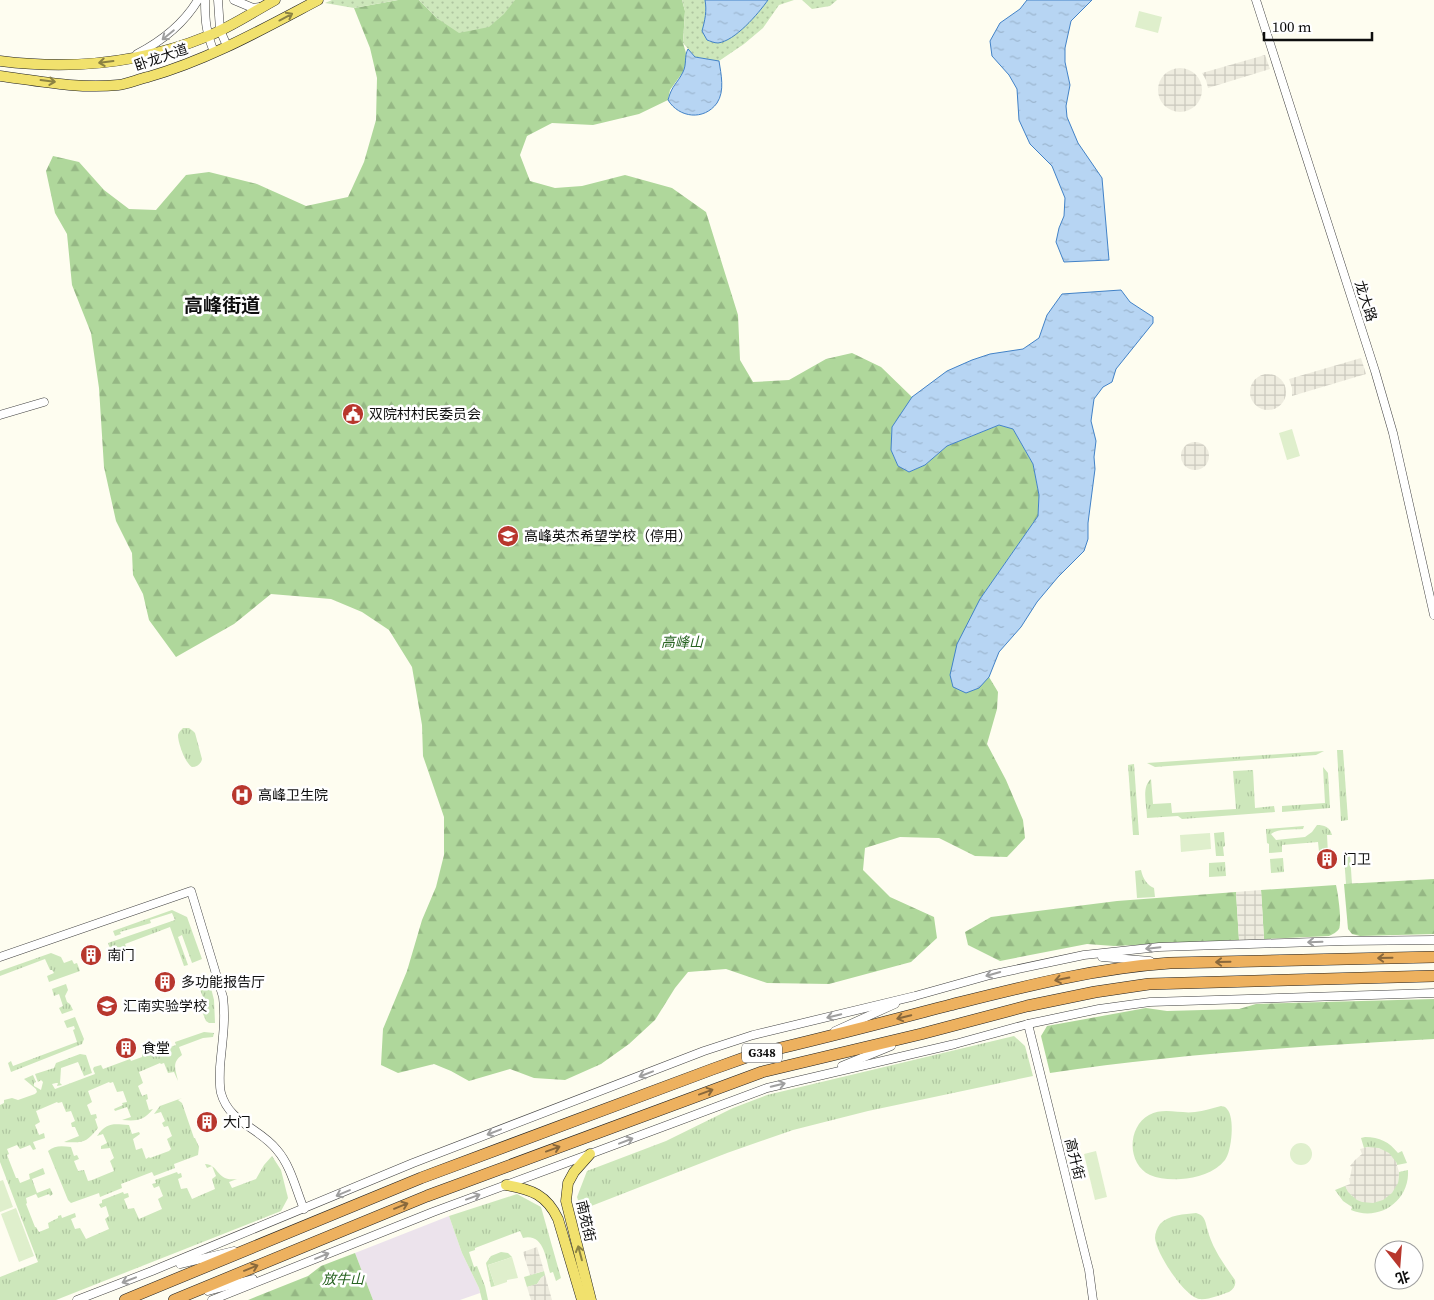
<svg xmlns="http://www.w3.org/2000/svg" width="1434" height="1300" font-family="'Source Serif 4','Noto Sans SC',serif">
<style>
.industrial{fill:#ece3ec}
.grass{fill:url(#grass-tufts)}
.forest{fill:url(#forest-firs)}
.park{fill:url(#park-dots)}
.pitch{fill:#dfefcc}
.plaza{fill:url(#plaza-grid)}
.water{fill:url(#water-ripples);stroke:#4282c7}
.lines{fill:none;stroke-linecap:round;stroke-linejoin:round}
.minor-casing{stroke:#414141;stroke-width:9}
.major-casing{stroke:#1f1f1f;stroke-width:11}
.highway-casing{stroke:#1f1f1f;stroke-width:12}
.minor{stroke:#fff;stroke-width:8}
.major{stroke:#f1e16d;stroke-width:10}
.highway{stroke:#edb15f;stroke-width:11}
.oneway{stroke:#8b8242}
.oneway2{stroke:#9f9f9f}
.oneway3{stroke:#89683b}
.labels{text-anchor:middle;stroke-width:5;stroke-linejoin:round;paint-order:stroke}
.shield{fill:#fff;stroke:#565656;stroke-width:1}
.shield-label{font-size:12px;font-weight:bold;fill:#0e0e0e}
.street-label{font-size:14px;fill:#0e0e0e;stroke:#fff}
.poi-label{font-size:14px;fill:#0e0e0e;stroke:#fff;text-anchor:start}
.park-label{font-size:14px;font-style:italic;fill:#276321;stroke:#fff}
.district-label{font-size:19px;font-weight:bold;fill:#0e0e0e;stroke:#fff}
</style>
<defs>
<pattern id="grass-tufts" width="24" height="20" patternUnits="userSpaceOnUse" patternTransform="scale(1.25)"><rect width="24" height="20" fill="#cde7bb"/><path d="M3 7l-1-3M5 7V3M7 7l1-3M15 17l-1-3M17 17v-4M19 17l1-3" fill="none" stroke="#afc5a0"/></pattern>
<pattern id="forest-firs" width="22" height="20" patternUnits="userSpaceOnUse" patternTransform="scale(1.25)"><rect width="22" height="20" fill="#afd79b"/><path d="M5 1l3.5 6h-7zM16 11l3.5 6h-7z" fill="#95b784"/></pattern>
<pattern id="park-dots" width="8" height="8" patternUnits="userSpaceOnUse" patternTransform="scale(1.25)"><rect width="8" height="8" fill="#cde7bb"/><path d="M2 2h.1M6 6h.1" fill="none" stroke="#afc5a0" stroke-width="1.8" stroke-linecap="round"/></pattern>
<pattern id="plaza-grid" width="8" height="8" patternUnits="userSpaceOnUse" patternTransform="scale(1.25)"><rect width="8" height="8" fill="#eeecdf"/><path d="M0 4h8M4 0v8" fill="none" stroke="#cbc9be"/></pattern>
<pattern id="water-ripples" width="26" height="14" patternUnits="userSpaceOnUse" patternTransform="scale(1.25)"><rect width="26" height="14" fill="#b7d5f3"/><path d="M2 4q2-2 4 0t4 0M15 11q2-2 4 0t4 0" fill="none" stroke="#9cb6cf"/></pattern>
</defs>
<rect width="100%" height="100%" fill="#fefdf0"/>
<path class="industrial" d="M 449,1216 L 462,1253 L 479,1288 L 480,1293 L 460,1300 L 373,1300 L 355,1253 Z"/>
<g class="grass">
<path d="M 183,728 L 189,728 L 193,731 L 195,733 L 202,759 C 201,764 197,767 192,767 C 185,763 178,743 178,735 C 179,732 180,731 183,728 Z"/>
<path d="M 1337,750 L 1343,750 L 1348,820 L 1341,821 Z"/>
<path d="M 1324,751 L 1316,755 L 1155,767 L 1147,763 Z"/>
<path d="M 1134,764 L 1139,835 L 1133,835 L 1128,765 Z"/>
<path d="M 1323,767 L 1328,773 L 1330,808 L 1282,812 L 1282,806 L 1325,803 Z"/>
<path d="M 1253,770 L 1255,808 L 1274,806 L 1275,812 L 1182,819 L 1178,816 L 1147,818 C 1147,806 1141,787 1151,779 L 1153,804 L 1171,803 L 1172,813 L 1236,809 L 1233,771 Z"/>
<path d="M 1317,825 C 1324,825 1330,827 1332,835 L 1327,835 L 1328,854 L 1323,855 L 1324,861 L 1320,861 L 1318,842 L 1282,845 L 1282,852 L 1269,853 L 1269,844 L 1267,843 L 1266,829 L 1304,826 L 1303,829 C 1293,830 1279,828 1271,834 L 1276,840 L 1305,837 L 1312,832 Z"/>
<path d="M 1224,832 L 1225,846 L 1223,847 L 1224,856 L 1216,856 L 1214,833 Z"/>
<path d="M 1350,855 L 1352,884 L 1346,884 L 1344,856 Z"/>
<path d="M 1283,858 L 1284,872 L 1271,873 L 1270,859 Z"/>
<path d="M 1225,862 L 1226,876 L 1209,877 L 1209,863 Z"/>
<path d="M 1141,870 C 1143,879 1147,885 1154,888 L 1155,897 L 1137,898 L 1135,871 Z"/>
<path d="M 172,910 L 187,917 L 202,959 L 192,963 L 182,935 L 178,937 L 188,965 L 184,966 L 170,927 L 125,944 L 128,952 L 111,959 L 107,952 L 111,951 L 108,943 L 175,920 L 172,913 L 150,920 L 151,923 L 120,932 L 121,934 L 115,936 L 113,931 Z"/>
<path d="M 51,953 L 61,957 L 64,963 L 72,960 L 74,964 L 77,963 L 80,971 L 49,982 L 47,976 L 54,973 L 52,970 L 50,970 L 45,959 L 0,976 L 0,971 Z"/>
<path d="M 208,976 L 214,1000 L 215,1023 L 209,1023 L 206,1021 L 196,997 L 198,997 L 201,1006 L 206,1005 L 196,979 Z"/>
<path d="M 66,984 L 68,990 L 65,996 L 67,1002 L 70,1004 L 73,1010 L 62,1014 L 59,1008 L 63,1006 L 59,994 L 54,996 L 52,989 Z"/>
<path d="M 75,1017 L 84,1039 L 82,1044 L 11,1072 L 8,1063 L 11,1061 L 13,1066 L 77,1042 L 73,1030 L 75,1029 L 74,1026 L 67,1028 L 64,1021 Z"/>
<path d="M 204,1032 L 214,1033 L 213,1037 L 203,1038 L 179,1047 L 182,1055 C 171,1063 176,1070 178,1081 L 174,1072 L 168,1073 L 164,1063 L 161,1064 L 160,1063 L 139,1072 L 143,1083 L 138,1086 L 142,1096 L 147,1094 L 148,1099 L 146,1100 L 149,1110 L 153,1109 C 143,1121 137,1121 122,1120 L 131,1117 L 127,1107 L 115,1111 L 114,1109 L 123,1105 L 122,1103 L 127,1102 L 123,1091 L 117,1092 L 113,1082 L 110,1083 L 109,1082 L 88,1091 L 92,1102 L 87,1105 L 91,1115 L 96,1114 L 97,1118 L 95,1119 L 98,1128 C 86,1143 83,1143 64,1142 L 79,1136 L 75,1127 L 72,1127 L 71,1123 L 75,1121 L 71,1111 L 66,1112 L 62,1102 L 58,1103 L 57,1102 L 36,1111 L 40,1122 L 35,1125 L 39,1135 L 44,1133 L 45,1138 L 33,1142 L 36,1149 L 33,1150 L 30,1145 L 20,1149 L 17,1145 L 7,1149 L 9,1154 L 7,1155 L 16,1178 L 18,1178 L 20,1183 L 30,1179 L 29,1174 L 43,1168 L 45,1174 L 32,1179 L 37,1193 L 50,1188 L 53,1194 L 50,1196 L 49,1194 L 38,1198 L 36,1194 L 26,1198 L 27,1203 L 26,1204 L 35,1227 L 36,1227 L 39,1232 L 49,1228 L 48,1223 L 58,1218 L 58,1216 L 61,1215 L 62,1218 L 75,1213 L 76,1217 L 71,1219 L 75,1229 L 80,1228 L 86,1239 L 109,1229 L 105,1219 L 109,1216 L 106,1206 L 101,1208 L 99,1204 L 102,1203 L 102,1200 L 123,1192 L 124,1194 L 128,1193 L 129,1197 L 124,1199 L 128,1209 L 134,1208 L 139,1219 L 162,1209 L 158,1199 L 163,1196 L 159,1186 L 154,1188 L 152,1184 L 156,1183 L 155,1180 L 177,1172 L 178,1174 L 181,1173 L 182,1177 L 178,1179 L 181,1189 L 187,1188 L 192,1199 L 215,1189 L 212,1179 L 216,1176 L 212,1166 L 207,1168 L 205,1164 C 219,1164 216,1182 237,1179 L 229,1182 L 232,1188 L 256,1179 L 264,1165 L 272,1156 L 281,1170 L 288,1198 L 281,1211 L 56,1300 L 0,1300 L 0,1277 L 38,1262 L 0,1162 L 0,1105 L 4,1103 L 4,1100 L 12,1098 L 18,1100 L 35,1094 L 37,1092 L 36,1089 L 24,1079 L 33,1075 L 36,1082 L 34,1083 L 34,1086 L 41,1090 L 43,1082 L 41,1080 L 38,1082 L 35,1074 L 54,1068 L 56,1063 L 80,1054 L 86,1055 L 92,1073 L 84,1076 L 78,1062 L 61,1068 L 60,1083 L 62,1085 L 57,1086 L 58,1083 L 56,1083 L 52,1084 L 55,1089 L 95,1074 L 93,1069 L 94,1067 L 101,1065 L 103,1069 L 130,1059 L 131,1061 L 142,1057 L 142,1054 L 155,1049 L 156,1052 L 176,1045 L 175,1042 Z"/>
<path d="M 1014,1036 L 1025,1046 L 1033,1076 L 868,1111 L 793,1130 L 727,1153 L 581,1210 L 577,1197 L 587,1171 L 666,1141 L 733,1108 L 767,1095 Z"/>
<path d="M 182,1098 L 178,1100 L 182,1103 L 194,1138 L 195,1138 L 199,1147 L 198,1155 L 174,1164 L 175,1168 L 154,1176 L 152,1172 L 121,1184 L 122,1188 L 100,1197 L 99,1193 L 71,1203 L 68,1200 L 48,1151 C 55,1145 62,1146 71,1147 L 74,1156 L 77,1155 L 79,1159 L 74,1161 L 78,1171 L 84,1170 L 88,1181 L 92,1180 L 114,1171 L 110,1161 L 114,1158 L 110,1148 L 101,1149 L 101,1146 L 107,1143 L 103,1134 L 97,1136 C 107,1122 113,1124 129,1125 L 132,1134 L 139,1132 L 140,1134 L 133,1139 L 136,1150 L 142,1148 L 146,1159 L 149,1157 L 150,1158 L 169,1151 L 171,1149 L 167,1139 L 172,1136 L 168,1126 L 164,1127 L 162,1123 L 165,1121 L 161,1112 L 154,1114 L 160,1106 Z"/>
<path d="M 1221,1106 C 1224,1107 1225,1106 1227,1109 C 1235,1117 1232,1151 1225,1160 C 1215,1173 1196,1178 1181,1179 C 1171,1180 1159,1179 1150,1175 C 1127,1164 1127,1127 1149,1115 C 1164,1107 1179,1114 1195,1112 C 1204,1111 1212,1108 1221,1106 Z"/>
<path d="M 1365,1137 C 1380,1137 1389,1142 1398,1153 L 1402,1151 L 1407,1163 L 1397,1165 L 1396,1162 L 1368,1147 L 1364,1148 L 1361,1138 Z"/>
<path d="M 1408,1170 C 1410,1201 1379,1222 1351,1210 L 1352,1207 L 1343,1201 L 1335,1190 L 1345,1186 L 1352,1196 L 1398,1183 L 1399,1172 Z"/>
<path d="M 517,1194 L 541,1207 L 561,1278 L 556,1281 L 553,1272 L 550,1273 C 546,1259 544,1233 523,1238 L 520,1231 L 475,1248 L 475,1250 L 469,1252 L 474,1267 L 477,1266 L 485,1286 L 488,1300 L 482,1300 L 479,1288 L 462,1253 L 449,1216 Z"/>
<path d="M 1196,1213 C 1204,1215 1205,1220 1207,1228 C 1212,1248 1223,1263 1235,1280 C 1236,1285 1234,1289 1229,1292 C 1220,1295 1209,1300 1199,1299 C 1184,1296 1156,1253 1155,1238 C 1155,1233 1157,1228 1160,1224 C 1168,1215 1185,1214 1196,1213 Z"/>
<path d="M 501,1252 L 508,1253 L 512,1257 L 488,1265 L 495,1286 L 491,1287 L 486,1263 L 491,1256 Z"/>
<path d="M 544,1271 L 545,1275 L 541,1278 L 537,1284 L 527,1287 L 524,1277 Z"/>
</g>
<g class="forest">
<path d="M 398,0 L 419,0 L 438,19 L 515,0 L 682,0 L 685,11 L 683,43 L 686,53 L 686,62 L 683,72 L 670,90 L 668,100 L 639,114 L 593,125 L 552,123 L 527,136 L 520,155 L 530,181 L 555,188 L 582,186 L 625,175 L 672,188 L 706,212 L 738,315 L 740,360 L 753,382 L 789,380 L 826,359 L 852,353 L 881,367 L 912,397 L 892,427 L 891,450 L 898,466 L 909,472 L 925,465 L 947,446 L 999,425 L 1013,429 L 1033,464 L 1039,495 L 1038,516 L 980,599 L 978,688 L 989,677 L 998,692 L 997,709 L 987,744 L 1006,780 L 1023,820 L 1025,838 L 1007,857 L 975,856 L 939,838 L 900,837 L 865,848 L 863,870 L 890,897 L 934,917 L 937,938 L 911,962 L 829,984 L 767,983 L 726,969 L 688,972 L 675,988 L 655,1020 L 629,1044 L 601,1064 L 565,1080 L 534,1078 L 510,1069 L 469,1081 L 451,1071 L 434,1064 L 398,1073 L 381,1065 L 383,1029 L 407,971 L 422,920 L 436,887 L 444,855 L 444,817 L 423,756 L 422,725 L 412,667 L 389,630 L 362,612 L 331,599 L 271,594 L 234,624 L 176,657 L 149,620 L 143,594 L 133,575 L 132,553 L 116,521 L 104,467 L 99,388 L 91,333 L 72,285 L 67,234 L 55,213 L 46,171 L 53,156 L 79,162 L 104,190 L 129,209 L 156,210 L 186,175 L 209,172 L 257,184 L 306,206 L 348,197 L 364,162 L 376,120 L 377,78 L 370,48 L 354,8 Z"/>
<path d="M 1434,879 L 1434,934 L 1360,936 L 1352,934 L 1348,929 L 1344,884 Z"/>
<path d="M 1336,885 C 1338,893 1342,922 1339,929 C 1337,932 1333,934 1329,936 L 1264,939 L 1261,890 Z"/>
<path d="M 1236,892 L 1239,940 L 1114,946 L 1087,944 L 1000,961 L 968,945 L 965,932 L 991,917 L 1117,901 Z"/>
<path d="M 1434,999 L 1434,1039 C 1305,1046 1177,1054 1050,1073 L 1041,1036 L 1047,1026 L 1146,1008 L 1167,1011 L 1239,1009 L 1256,1004 Z"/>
<path d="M 355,1253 L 373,1300 L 248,1300 L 308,1276 L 321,1266 Z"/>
</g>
<g class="park">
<path d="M 332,0 L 398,0 L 354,8 L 325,3 Z"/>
<path d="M 419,0 L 515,0 L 504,14 L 489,27 L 459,33 L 438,19 Z"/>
<path d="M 682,0 L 794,0 L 779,5 L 763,28 L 744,44 L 719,61 L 695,57 L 683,43 L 685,11 Z"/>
<path d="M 802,0 L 837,0 L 830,6 L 812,9 Z"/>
</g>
<g class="pitch">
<path d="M 1139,11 L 1162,17 L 1158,33 L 1135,27 Z"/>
<path d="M 1292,429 L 1300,456 L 1287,460 L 1279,433 Z"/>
<path d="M 1210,833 L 1211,849 L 1181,852 L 1180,835 Z"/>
<circle cx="1301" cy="1154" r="11"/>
<path d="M 1096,1151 L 1107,1197 L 1095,1200 L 1084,1154 Z"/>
<path d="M 3,1180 L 13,1207 L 0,1212 L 0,1181 Z"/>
<path d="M 16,1208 L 34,1256 L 19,1262 L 1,1214 Z"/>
<path d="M 512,1257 L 518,1278 L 507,1280 L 507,1282 L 495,1286 L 488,1265 Z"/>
</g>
<g class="plaza">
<path d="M 1265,55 L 1270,69 L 1208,88 L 1206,80 L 1202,73 Z"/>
<circle cx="1180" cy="90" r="22"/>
<path d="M 1361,358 L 1366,374 L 1292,396 L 1292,388 L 1289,379 Z"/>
<circle cx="1268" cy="392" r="18"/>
<circle cx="1195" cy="456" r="14"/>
<path d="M 1261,890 L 1264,939 L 1239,940 L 1236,892 Z"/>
<path d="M 1368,1147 L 1379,1148 L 1389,1153 L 1396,1162 L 1399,1172 L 1398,1183 L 1392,1193 L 1383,1200 L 1373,1203 L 1362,1202 L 1357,1200 L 1348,1192 L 1345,1186 L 1350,1184 L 1349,1178 L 1350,1178 L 1352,1167 L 1350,1166 L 1355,1160 L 1362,1154 L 1360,1149 Z"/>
<path d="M 537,1247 L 544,1271 L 530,1275 L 523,1252 Z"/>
<path d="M 545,1275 L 552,1300 L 531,1300 L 527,1287 L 537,1284 L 541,1278 Z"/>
</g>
<g class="water">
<path d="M 705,0 L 768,0 C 758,14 735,41 718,43 C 714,43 710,41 707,40 L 702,31 C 705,20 707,11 705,0 Z"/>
<path d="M 1027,0 L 1092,0 L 1071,21 L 1065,48 L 1065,62 L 1070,85 L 1066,106 L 1067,117 L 1078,143 L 1102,178 L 1109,260 L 1064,262 L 1056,242 L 1059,228 L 1064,216 L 1065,198 L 1052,166 L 1030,144 L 1019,120 L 1017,89 L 1009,75 L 992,56 L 990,41 L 1000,23 L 1020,9 Z"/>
<path d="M 688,49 L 695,57 L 719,61 C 721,74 725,91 717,103 C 704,121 679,118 668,100 C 672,85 677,84 683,72 C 687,64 684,56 688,49 Z"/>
<path d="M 1121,290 L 1130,302 L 1153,317 L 1153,323 L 1116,369 L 1112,382 L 1103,387 L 1094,399 L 1091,421 L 1096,441 L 1094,457 L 1095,469 L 1088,523 L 1088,539 L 1084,551 L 1058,577 L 1037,602 L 1021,627 L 999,652 L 989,677 L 979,688 L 966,693 L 953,687 L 950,675 L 957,644 L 980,599 L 1038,516 L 1039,495 L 1033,464 L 1013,429 L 999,425 L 947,446 L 925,465 L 909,472 L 898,466 L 891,450 L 892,427 L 912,397 L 947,371 L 972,360 L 990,354 L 1023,349 L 1039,338 L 1047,315 L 1062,294 Z"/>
</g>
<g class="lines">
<g class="minor-casing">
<g id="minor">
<path d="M 205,0 C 205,21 206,32 214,52"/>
<path d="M 218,0 L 220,30 L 227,46"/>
<path d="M 234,0 L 253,8 L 260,7"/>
<path d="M 1256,0 L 1375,371 L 1393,433 L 1434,615"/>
<path d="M 137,54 C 162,41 183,25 198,0"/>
<path d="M 0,415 L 44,402"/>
<path d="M 0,957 L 191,891 L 223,997 C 226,1021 222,1043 220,1067 C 220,1076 219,1085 221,1093 C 229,1123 260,1128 277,1150 C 291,1166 296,1190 304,1209"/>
<path d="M 1102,957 L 1150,961"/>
<path d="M 1028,1024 L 1089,1270 L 1093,1300"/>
<path d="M 835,1031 L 895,1004"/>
<path d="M 842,1066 L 891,1046"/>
<path d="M 180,1264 L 234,1251"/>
<path d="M 208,1291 L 253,1279"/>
<path d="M 77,1300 L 152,1271 L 413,1163 L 704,1051 L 753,1035 L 915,996 L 990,975 L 1084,955 L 1159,947 L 1344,941 L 1434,940"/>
<path d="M 212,1300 L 433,1212 L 590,1154 L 767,1088 L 955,1044 L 1028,1024 L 1099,1009 L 1150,1002 L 1434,993"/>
</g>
</g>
<g class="major-casing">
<g id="major">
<path d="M 0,61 C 70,70 142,63 208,36 C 231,27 253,12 275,0"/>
<path d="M 0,76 C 38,81 79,89 118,85 C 128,84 138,79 148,77 C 208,60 263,29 318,0"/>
<path d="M 590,1154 L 574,1172 L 568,1183 L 566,1201 L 591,1300"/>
<path d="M 506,1185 C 531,1189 547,1195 558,1219 L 582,1300"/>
</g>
</g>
<g class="highway-casing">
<g id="highway">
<path d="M 125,1300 L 421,1178 L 713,1069 L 755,1054 C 821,1039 885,1022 950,1005 C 1022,987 1095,968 1170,963 L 1434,957"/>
<path d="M 174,1300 L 427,1196 L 762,1072 L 921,1034 L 1027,1006 L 1095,992 L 1149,984 L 1434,976"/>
</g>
</g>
<use href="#minor" class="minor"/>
<use href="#major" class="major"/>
<use href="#highway" class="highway"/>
</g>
<defs><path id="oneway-shaft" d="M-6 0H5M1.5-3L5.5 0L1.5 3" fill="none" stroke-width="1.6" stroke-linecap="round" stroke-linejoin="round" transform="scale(1.25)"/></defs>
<g class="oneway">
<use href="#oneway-shaft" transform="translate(286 17) rotate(-28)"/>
<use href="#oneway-shaft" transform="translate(106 62) rotate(173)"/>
<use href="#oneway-shaft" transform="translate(48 81) rotate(7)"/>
<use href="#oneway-shaft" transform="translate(580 1253) rotate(-105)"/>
</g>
<g class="oneway2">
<use href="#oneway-shaft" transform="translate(168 35) rotate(141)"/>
<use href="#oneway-shaft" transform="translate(1315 942) rotate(178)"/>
<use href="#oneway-shaft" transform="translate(1153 948) rotate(174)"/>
<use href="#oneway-shaft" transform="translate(993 974) rotate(164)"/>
<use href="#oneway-shaft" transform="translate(834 1016) rotate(166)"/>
<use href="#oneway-shaft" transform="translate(646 1074) rotate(159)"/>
<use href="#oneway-shaft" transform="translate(778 1085) rotate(-14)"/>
<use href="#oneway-shaft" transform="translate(494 1132) rotate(159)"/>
<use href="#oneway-shaft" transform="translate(626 1141) rotate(-21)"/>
<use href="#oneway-shaft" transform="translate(343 1193) rotate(157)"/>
<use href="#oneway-shaft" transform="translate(473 1197) rotate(-20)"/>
<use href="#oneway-shaft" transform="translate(322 1256) rotate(-22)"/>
<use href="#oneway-shaft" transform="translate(129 1280) rotate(159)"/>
</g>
<g class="oneway3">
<use href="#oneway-shaft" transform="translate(1385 958) rotate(179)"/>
<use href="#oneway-shaft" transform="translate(1223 962) rotate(179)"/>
<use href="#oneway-shaft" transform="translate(1062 979) rotate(169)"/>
<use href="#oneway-shaft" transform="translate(904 1017) rotate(166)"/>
<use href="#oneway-shaft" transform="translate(706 1092) rotate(-20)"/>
<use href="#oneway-shaft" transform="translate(553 1149) rotate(-20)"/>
<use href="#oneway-shaft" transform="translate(401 1206) rotate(-22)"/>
<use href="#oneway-shaft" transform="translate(251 1268) rotate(-22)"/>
</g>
<defs>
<g id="civic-disc" transform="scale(1.125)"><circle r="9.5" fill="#b8372d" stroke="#fff"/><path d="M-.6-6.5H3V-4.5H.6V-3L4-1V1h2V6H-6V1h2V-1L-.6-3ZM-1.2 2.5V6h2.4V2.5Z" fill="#fff"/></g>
<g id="school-disc" transform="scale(1.125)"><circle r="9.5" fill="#b8372d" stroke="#fff"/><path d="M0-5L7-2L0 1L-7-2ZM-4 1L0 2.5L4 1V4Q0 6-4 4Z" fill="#fff"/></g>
<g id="hospital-disc" transform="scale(1.125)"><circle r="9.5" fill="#b8372d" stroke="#fff"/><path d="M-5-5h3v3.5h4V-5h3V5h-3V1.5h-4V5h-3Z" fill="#fff"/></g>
<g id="building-disc" transform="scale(1.125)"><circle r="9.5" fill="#b8372d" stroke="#fff"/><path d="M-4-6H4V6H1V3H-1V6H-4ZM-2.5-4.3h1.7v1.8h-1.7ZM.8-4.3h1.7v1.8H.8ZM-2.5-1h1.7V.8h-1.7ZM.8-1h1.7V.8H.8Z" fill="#fff"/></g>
</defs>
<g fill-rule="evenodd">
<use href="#civic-disc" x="353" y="414"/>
<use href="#school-disc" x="508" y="536"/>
<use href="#hospital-disc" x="242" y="795"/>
<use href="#building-disc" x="1327" y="859"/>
<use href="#building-disc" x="91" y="955"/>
<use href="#building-disc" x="165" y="982"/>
<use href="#school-disc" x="107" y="1006"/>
<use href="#building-disc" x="126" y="1048"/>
<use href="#building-disc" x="207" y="1122"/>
</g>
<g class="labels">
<rect class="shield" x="742" y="1043.5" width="40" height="19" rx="4"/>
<g class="shield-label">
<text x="762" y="1057">G348</text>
</g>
<g class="street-label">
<text transform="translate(161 57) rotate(-19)" y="5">卧龙大道</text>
<text transform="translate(1366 301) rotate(72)" y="5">龙大路</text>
<text transform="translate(1075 1159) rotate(76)" y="5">高升街</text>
<text transform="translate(586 1221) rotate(77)" y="5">南苑街</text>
</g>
<g class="poi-label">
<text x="369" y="419">双院村村民委员会</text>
<text x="524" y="541">高峰英杰希望学校（停用）</text>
<text x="258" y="800">高峰卫生院</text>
<text x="1343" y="864">门卫</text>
<text x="107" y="960">南门</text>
<text x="181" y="987">多功能报告厅</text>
<text x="123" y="1011">汇南实验学校</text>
<text x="142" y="1053">食堂</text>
<text x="223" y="1127">大门</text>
</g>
<g class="park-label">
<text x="682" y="647">高峰山</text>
<text x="343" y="1284">放牛山</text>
</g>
<g class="district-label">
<text x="222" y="312">高峰街道</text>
</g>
</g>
<g transform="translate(1399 1265) rotate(163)"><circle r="24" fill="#ffffff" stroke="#9f9f9f"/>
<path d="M0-4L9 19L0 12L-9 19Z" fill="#b8372d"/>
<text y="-8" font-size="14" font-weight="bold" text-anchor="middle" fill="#0e0e0e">北</text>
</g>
<path d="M1264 32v8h108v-8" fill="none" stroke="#0e0e0e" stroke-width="2.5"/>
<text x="1272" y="32" font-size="15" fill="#0e0e0e" stroke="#ffffff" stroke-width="4" paint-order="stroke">100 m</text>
</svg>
